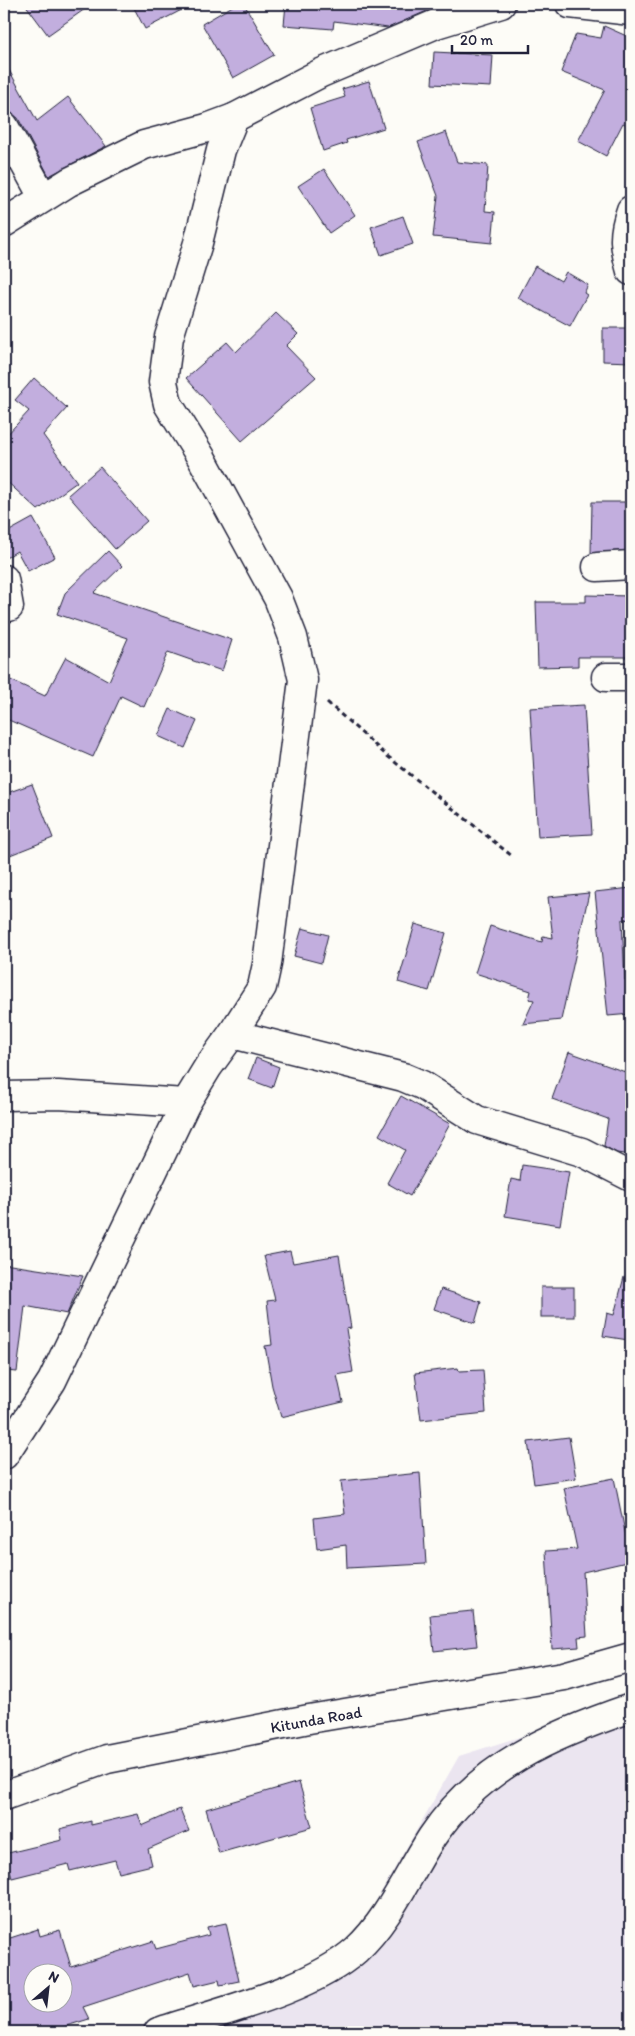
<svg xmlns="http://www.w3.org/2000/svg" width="635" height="2036" font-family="Itim,sans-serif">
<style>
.built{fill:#ebe5f0}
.building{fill:#c2aede;stroke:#22223b;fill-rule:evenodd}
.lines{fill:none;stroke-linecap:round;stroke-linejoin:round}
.minor-casing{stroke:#22223b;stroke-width:31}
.path{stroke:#22223b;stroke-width:3;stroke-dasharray:5 4;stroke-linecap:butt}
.minor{stroke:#fdfcf7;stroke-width:28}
.labels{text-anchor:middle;stroke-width:4;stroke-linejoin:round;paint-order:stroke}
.street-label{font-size:16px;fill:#22223b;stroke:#fdfcf7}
</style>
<rect width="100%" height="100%" fill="#fdfcf7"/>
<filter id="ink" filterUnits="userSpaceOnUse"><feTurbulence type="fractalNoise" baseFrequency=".02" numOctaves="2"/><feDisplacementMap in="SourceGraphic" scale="10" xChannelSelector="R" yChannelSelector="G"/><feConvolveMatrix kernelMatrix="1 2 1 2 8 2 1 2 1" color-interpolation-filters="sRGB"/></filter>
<g filter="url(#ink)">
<path class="built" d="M 631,1702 L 631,2032 L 133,2032 L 325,1969 L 350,1947 L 459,1756 Z"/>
<g class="building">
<path d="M 25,4 L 92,4 L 48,35 Z"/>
<path d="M 132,4 L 193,4 L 145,29 Z"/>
<path d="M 236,4 L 244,4 L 274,55 L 233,78 L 202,24 Z"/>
<path d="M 286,4 L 430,4 L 429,10 L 388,28 L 334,21 L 333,29 L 284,25 Z"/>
<path d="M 604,26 L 631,38 L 631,127 L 623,123 L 606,156 L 578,141 L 605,90 L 561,72 L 576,34 L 601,38 Z"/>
<path d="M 434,52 L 493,55 L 491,87 L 432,84 Z"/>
<path d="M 4,61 L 37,121 L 68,97 L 106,146 L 49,176 L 18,118 L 4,108 Z"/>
<path d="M 369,81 L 384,128 L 346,140 L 347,143 L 323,151 L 310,108 L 345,97 L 342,89 Z"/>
<path d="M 446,132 L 457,162 L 488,165 L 485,211 L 495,212 L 492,243 L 433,237 L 438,196 L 418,142 Z"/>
<path d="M 324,169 L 355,215 L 329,233 L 298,186 Z"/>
<path d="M 403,216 L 413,244 L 381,255 L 371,227 Z"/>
<path d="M 535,266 L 561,281 L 566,272 L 588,285 L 584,293 L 587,295 L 570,326 L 518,298 Z"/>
<path d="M 276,313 L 298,334 L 286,346 L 316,377 L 242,441 L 186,378 L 227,342 L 236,352 Z"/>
<path d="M 603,328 L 631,328 L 631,362 L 603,361 Z"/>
<path d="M 34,378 L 67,408 L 43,435 L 77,482 L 38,510 L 4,479 L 4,438 L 29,411 L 15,400 Z"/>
<path d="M 100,467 L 147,521 L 115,549 L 68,495 Z"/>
<path d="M 592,502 L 631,502 L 631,550 L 591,553 Z"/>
<path d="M 33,518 L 55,557 L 28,571 L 17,551 L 4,559 L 4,534 Z"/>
<path d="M 108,551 L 122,566 L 94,593 L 232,640 L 222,671 L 168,652 L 144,707 L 121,696 L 93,757 L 4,718 L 4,677 L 45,696 L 66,657 L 109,681 L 128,638 L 57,614 L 65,593 Z"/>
<path d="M 586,595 L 630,596 L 631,657 L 578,657 L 578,666 L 538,667 L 536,602 L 586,602 Z"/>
<path d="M 584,705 L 592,834 L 538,837 L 530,708 Z"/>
<path d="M 170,709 L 197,721 L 185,748 L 158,736 Z"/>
<path d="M 32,784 L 53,838 L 10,855 L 4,840 L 4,794 Z"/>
<path d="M 631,888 L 631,919 L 622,920 L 625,980 L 631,979 L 631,1014 L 608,1016 L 595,892 Z"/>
<path d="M 589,893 L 561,1020 L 523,1024 L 534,1000 L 529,999 L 531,991 L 475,973 L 490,926 L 542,942 L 543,936 L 553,938 L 548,897 Z"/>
<path d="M 415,924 L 446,933 L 429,991 L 398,982 Z"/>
<path d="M 302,928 L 328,935 L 321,963 L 294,956 Z"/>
<path d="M 569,1052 L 631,1074 L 631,1155 L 617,1153 L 604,1146 L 608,1119 L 552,1099 Z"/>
<path d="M 256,1058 L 279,1067 L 272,1088 L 248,1079 Z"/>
<path d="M 401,1096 L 450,1124 L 410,1196 L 387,1183 L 405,1150 L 379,1135 Z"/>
<path d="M 522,1165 L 569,1172 L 560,1225 L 505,1216 L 511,1179 L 520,1181 Z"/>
<path d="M 290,1251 L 293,1263 L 339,1255 L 351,1328 L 346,1329 L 353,1372 L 337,1375 L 343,1402 L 281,1417 L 272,1386 L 265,1346 L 272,1345 L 267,1301 L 275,1300 L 264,1256 Z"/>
<path d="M 4,1264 L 83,1276 L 67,1314 L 25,1306 L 17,1372 L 4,1371 Z"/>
<path d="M 624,1277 L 631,1279 L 631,1325 L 628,1340 L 603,1336 L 607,1313 L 614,1315 Z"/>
<rect x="541" y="1287" width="33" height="30"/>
<path d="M 441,1289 L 481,1302 L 475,1323 L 434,1309 Z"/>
<path d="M 458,1368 L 459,1371 L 483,1370 L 486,1413 L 421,1420 L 415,1373 Z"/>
<path d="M 569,1437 L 576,1478 L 534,1484 L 528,1442 Z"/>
<path d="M 420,1473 L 426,1564 L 347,1568 L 346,1545 L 317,1549 L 314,1518 L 345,1514 L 341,1481 Z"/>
<path d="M 614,1478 L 631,1561 L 583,1572 L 587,1636 L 578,1637 L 579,1647 L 552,1649 L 546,1551 L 577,1549 L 564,1488 Z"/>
<path d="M 473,1611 L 477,1646 L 434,1651 L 430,1615 Z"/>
<path d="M 299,1782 L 312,1827 L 219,1853 L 206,1809 Z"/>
<path d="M 180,1809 L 189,1831 L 148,1849 L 152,1865 L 119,1873 L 115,1860 L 70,1871 L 68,1864 L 12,1878 L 4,1854 L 62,1840 L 60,1829 L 91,1821 L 91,1825 L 138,1814 L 142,1826 Z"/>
<path d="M 226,1923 L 239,1981 L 220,1985 L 219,1980 L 194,1986 L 190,1972 L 83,2007 L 89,2019 L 47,2032 L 4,2032 L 4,1940 L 38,1929 L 40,1936 L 60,1930 L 71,1967 L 153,1941 L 156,1949 L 209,1935 L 207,1927 ZM 32,1974 L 62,1974 L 62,2004 L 32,2004 Z"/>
</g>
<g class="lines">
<g class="minor-casing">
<g id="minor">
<path d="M 570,4 L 631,11"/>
<path d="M 4,126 L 43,197"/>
<path d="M 631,210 C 622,235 624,246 631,271"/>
<path d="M 4,223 L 69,182 L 144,145 L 207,128 L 234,118 L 321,73 L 436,24 L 501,4"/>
<path d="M 597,567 L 631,565"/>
<path d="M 4,579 L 9,607"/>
<path d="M 606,677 L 631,677"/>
<path d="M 232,1034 L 262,987 L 267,964 L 303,680 L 293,637 L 278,598 L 201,457 L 168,404 L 163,382 L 169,337 L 198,243 L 221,150 L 234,118"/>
<path d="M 4,1096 L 58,1095 L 186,1103"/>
<path d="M 4,1455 L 52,1381 L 186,1103 L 208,1067 L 232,1034 L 403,1077 L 422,1085 L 477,1120 L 582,1152 L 631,1177"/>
<path d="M 4,1796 L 107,1759 L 309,1719 L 564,1676 L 631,1657"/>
<path d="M 158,2032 C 217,2012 310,1991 356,1950 C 389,1920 408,1874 432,1837 C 480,1765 552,1735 631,1708"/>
</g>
</g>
<path class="path" d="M 327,702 L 386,755 L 512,856"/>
<use href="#minor" class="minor"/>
</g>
</g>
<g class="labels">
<g class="street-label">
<text transform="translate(316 1719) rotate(-10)" y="6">Kitunda Road</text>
</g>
</g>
<rect width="635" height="2036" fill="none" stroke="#fdfcf7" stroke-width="20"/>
<rect x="10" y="10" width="615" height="2016" fill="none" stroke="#22223b" stroke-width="2" filter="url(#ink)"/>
<g transform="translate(48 1988) rotate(28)"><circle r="24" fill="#fdfcf7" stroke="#a5a5ac"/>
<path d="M0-4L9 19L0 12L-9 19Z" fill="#22223b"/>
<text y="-8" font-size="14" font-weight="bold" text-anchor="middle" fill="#22223b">N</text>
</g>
<path d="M452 45v8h76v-8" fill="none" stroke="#22223b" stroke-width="2.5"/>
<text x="460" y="45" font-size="15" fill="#22223b" stroke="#fdfcf7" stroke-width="4" paint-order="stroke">20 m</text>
</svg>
